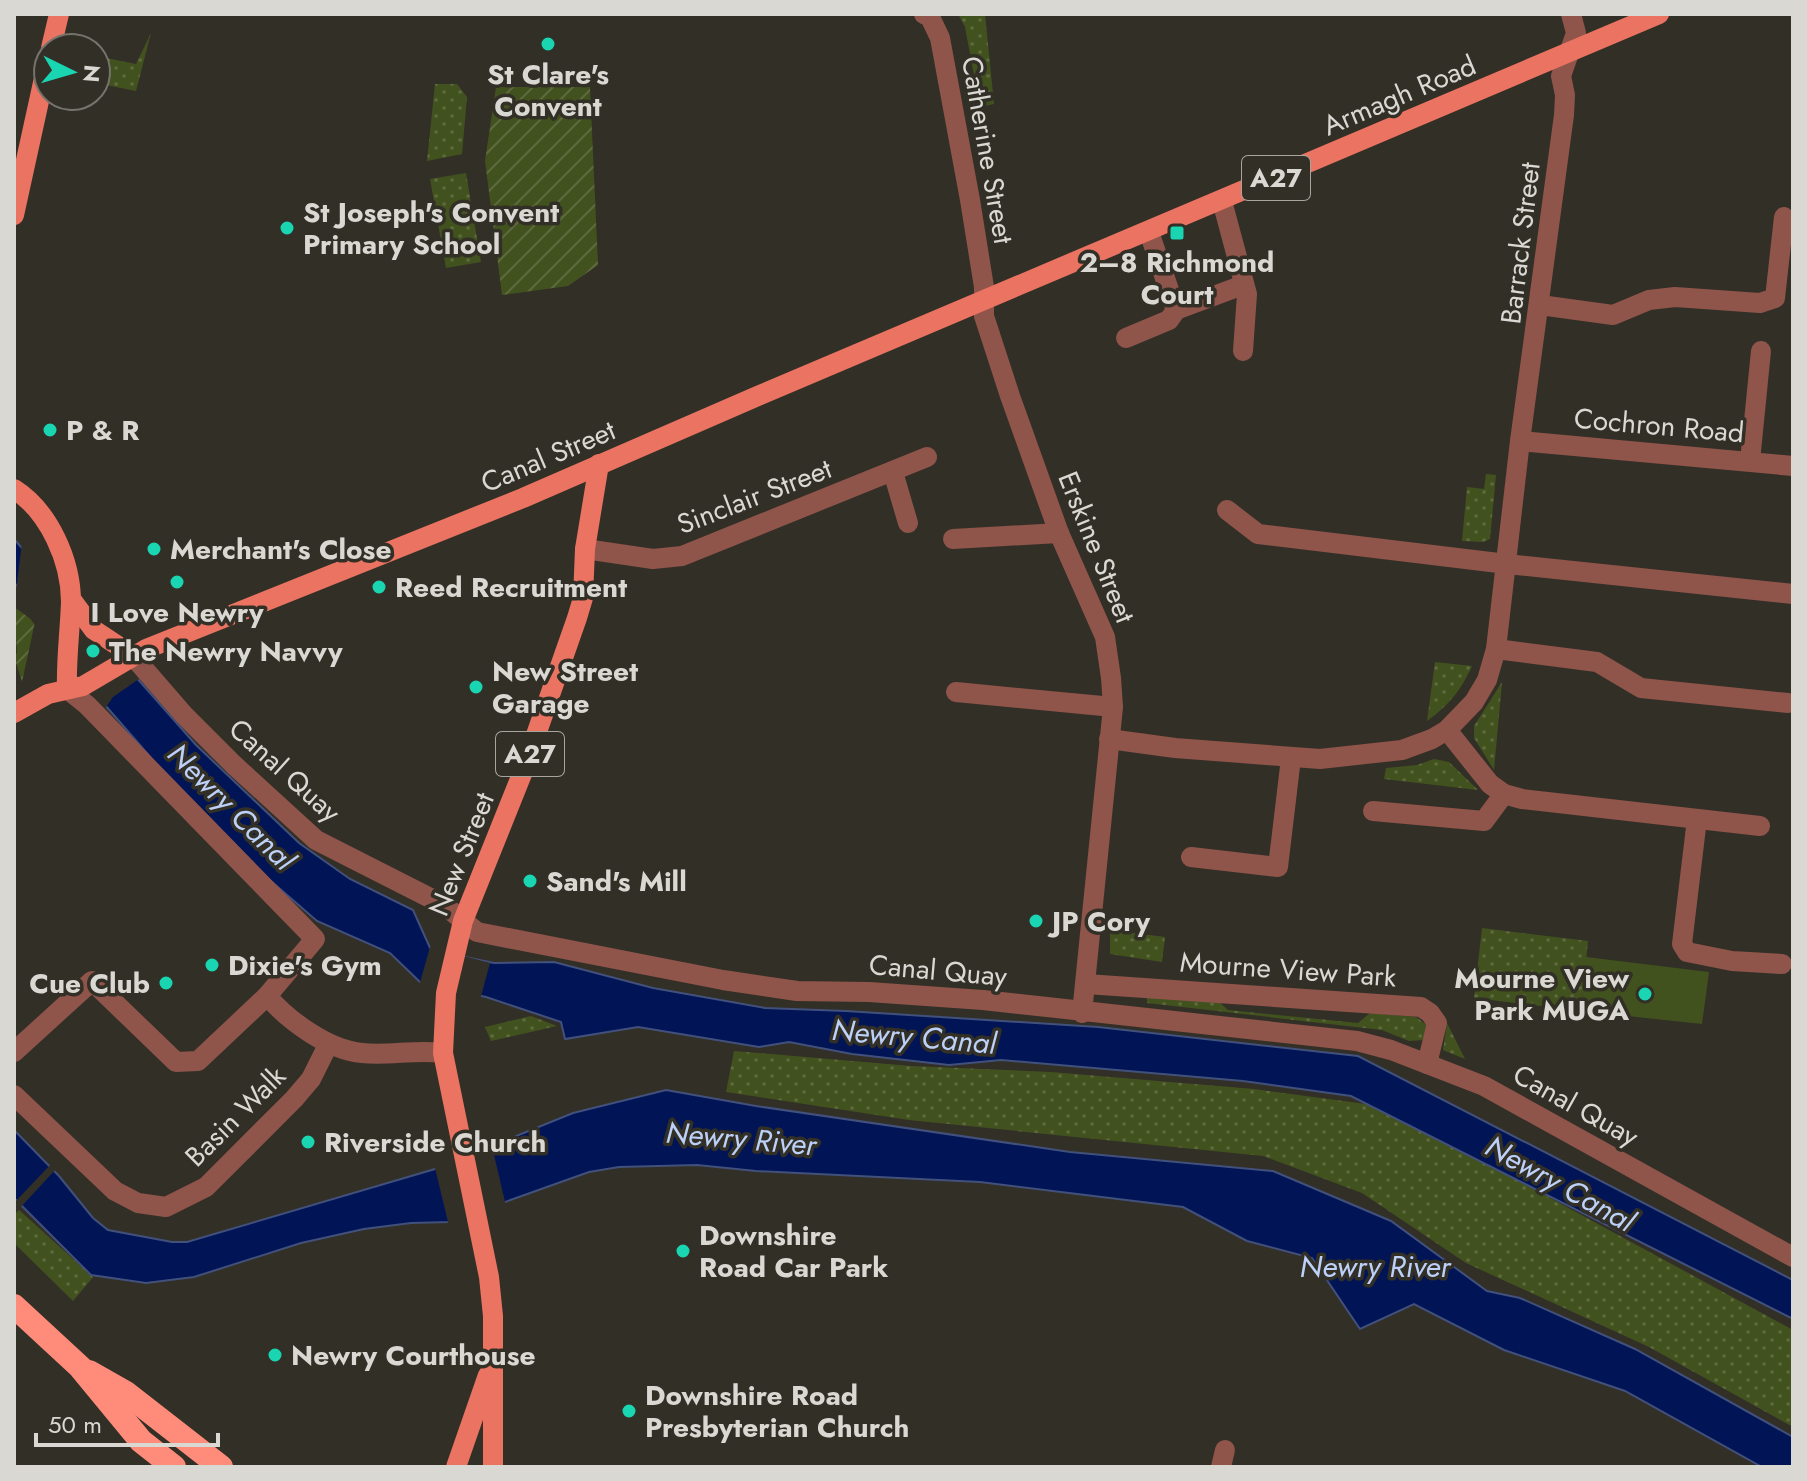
<svg xmlns="http://www.w3.org/2000/svg" width="1807" height="1481" font-family="Jost,sans-serif">
<style>
.grass{fill:url(#grass-dots)}
.garden{fill:url(#garden-furrows)}
.pitch{fill:#42521e}
.water{fill:#011556;stroke:#42507c;stroke-width:2}
.pier{fill:#322f27}
.lines{fill:none;stroke-linecap:round;stroke-linejoin:round}
.minor{stroke:#8f544a;stroke-width:20}
.major{stroke:#eb7361;stroke-width:20}
.highway{stroke:#ff8b7a;stroke-width:24}
.poi-dot{fill:#1ad5b2;stroke:#322f27;stroke-width:3}
.labels{text-anchor:middle;stroke-width:7;stroke-linejoin:round;paint-order:stroke}
.shield{fill:#322f27;stroke:#a8a59f;stroke-width:2}
.shield-label{font-size:26px;font-weight:bold;fill:#dad8d3}
.poi-label{font-size:28px;font-weight:bold;fill:#dad8d3;stroke:#322f27;text-anchor:start}
.street-label{font-size:28px;fill:#dad8d3;stroke:#322f27}
.water-label{font-size:30px;font-style:italic;fill:#bcd0f8;stroke:#322f27}
</style>
<defs>
<pattern id="grass-dots" width="8" height="8" patternUnits="userSpaceOnUse" patternTransform="scale(2)"><rect width="8" height="8" fill="#42521e"/><path d="M2 2h.1M6 6h.1" fill="none" stroke="#5d6a3e" stroke-width="1.8" stroke-linecap="round"/></pattern>
<pattern id="garden-furrows" width="10" height="10" patternUnits="userSpaceOnUse" patternTransform="scale(2)"><rect width="10" height="10" fill="#42521e"/><path d="M-1 1l2-2M0 10L10 0M9 11l2-2" fill="none" stroke="#5d6a3e"/></pattern>
</defs>
<rect width="100%" height="100%" fill="#322f27"/>
<g class="grass">
<path d="M 958,14 L 985,14 L 994,104 L 980,107 L 965,27 Z"/>
<path d="M 151,33 L 136,91 L 96,83 L 96,56 L 136,64 Z"/>
<path d="M 435,84 L 457,84 L 467,97 L 462,154 L 427,161 Z"/>
<path d="M 466,173 L 481,262 L 446,268 L 430,179 Z"/>
<path d="M 1486,474 L 1496,475 L 1490,539 L 1483,542 L 1462,541 L 1467,487 L 1484,489 Z"/>
<path d="M 1435,662 L 1472,666 C 1461,690 1449,705 1427,721 Z"/>
<path d="M 1502,682 L 1494,770 L 1474,738 L 1474,726 Z"/>
<path d="M 1434,759 L 1449,762 L 1478,790 L 1384,779 L 1386,768 L 1417,765 Z"/>
<path d="M 1482,928 L 1588,941 L 1581,1011 L 1474,998 Z"/>
<path d="M 1110,930 L 1165,937 L 1162,962 L 1110,954 Z"/>
<path d="M 1147,998 L 1215,998 L 1228,1010 L 1358,1023 L 1370,1013 L 1416,1017 L 1428,1026 L 1424,1040 L 1409,1041 L 1382,1030 L 1147,1003 Z"/>
<path d="M 531,1016 L 557,1026 L 491,1041 L 485,1027 Z"/>
<path d="M 1447,1023 L 1465,1059 L 1443,1050 Z"/>
<path d="M 734,1051 L 911,1066 L 1051,1072 L 1254,1089 L 1381,1106 L 1793,1330 L 1793,1427 L 1649,1347 L 1466,1263 L 1362,1193 L 1263,1156 L 909,1120 L 726,1092 Z"/>
<path d="M 19,1210 L 93,1277 L 73,1301 L 14,1243 L 14,1215 Z"/>
</g>
<g class="garden">
<path d="M 496,87 L 590,87 L 598,265 L 568,286 L 502,295 L 485,161 Z"/>
<path d="M 14,607 L 35,622 L 22,682 L 14,656 L 17,653 Z"/>
</g>
<path class="pitch" d="M 1586,957 L 1709,972 L 1702,1024 L 1581,1011 Z"/>
<g class="water">
<path d="M 14,539 L 196,745 L 299,843 L 350,879 L 413,910 L 431,950 L 494,963 L 554,962 L 653,988 L 765,1008 L 846,1011 L 1098,1027 L 1358,1056 L 1793,1280 L 1793,1319 L 1351,1096 L 1243,1081 L 1001,1060 L 949,1065 L 852,1054 L 789,1042 L 759,1047 L 638,1027 L 565,1039 L 561,1022 L 486,997 L 420,982 L 390,953 L 317,921 L 264,875 L 187,799 L 105,705 L 14,582 Z"/>
<path d="M 666,1090 L 756,1106 L 1070,1152 L 1273,1171 L 1391,1221 L 1487,1291 L 1520,1298 L 1635,1349 L 1793,1437 L 1793,1467 L 1762,1467 L 1625,1391 L 1504,1350 L 1414,1304 L 1360,1329 L 1312,1258 L 1247,1241 L 1183,1207 L 980,1182 L 756,1171 L 697,1165 L 619,1167 L 589,1172 L 449,1222 L 411,1223 L 364,1229 L 301,1243 L 194,1277 L 146,1283 L 91,1275 L 14,1198 L 14,1130 L 59,1176 L 93,1218 L 108,1230 L 172,1242 L 187,1242 L 435,1169 L 573,1113 Z"/>
</g>
<g class="pier">
<path d="M 22,542 L 129,663 L 139,679 L 113,697 L 104,710 L 15,600 Z"/>
<path d="M 430,947 L 490,963 L 480,1000 L 419,986 Z"/>
<path d="M 491,1142 L 506,1206 L 449,1226 L 434,1164 Z"/>
<path d="M 52,1163 L 57,1168 L 19,1209 L 14,1203 Z"/>
</g>
<g class="lines">
<g class="minor">
<path d="M 924,14 L 930,17 L 940,38 L 970,200 L 984,287 L 984,316 L 1010,396 L 1059,533 L 1105,637 L 1111,678 L 1113,707 L 1082,1013"/>
<path d="M 1222,201 L 1247,294 L 1243,351"/>
<path d="M 1149,232 L 1176,310"/>
<path d="M 1540,305 L 1613,315 L 1649,300 L 1675,297 L 1760,303 L 1775,298 L 1784,217"/>
<path d="M 1126,338 L 1169,320 L 1176,310 L 1235,288"/>
<path d="M 1520,441 L 1793,466"/>
<path d="M 1750,461 L 1761,351"/>
<path d="M 893,472 L 908,523"/>
<path d="M 1227,510 L 1258,534 L 1507,564 L 1793,594"/>
<path d="M 953,539 L 1059,533"/>
<path d="M 585,549 L 653,559 L 682,556 L 927,457"/>
<path d="M 1496,649 L 1597,662 L 1641,688 L 1788,703"/>
<path d="M 132,655 L 184,715 L 234,765 L 316,840 L 444,905 L 477,932 L 723,980 L 797,991 L 869,992 L 983,1000 L 1357,1041 L 1391,1050 L 1484,1086 L 1793,1257"/>
<path d="M 956,692 L 1113,707"/>
<path d="M 1447,730 L 1490,784 L 1504,794 L 1522,799 L 1760,826"/>
<path d="M 1109,739 L 1175,748 L 1320,759 L 1402,750 L 1432,739 L 1447,730 L 1474,702 L 1487,680 L 1496,649 L 1520,441 L 1564,115 L 1565,95 L 1561,76 L 1576,33 L 1571,14"/>
<path d="M 1373,811 L 1484,821 L 1504,794"/>
<path d="M 1697,819 L 1682,944 L 1687,952 L 1732,961 L 1782,964"/>
<path d="M 1191,857 L 1278,867 L 1291,758"/>
<path d="M 1086,984 L 1421,1007 L 1430,1013 L 1437,1023 L 1427,1064"/>
<path d="M 267,996 C 289,1021 328,1050 362,1053 C 389,1056 416,1049 443,1053"/>
<path d="M 14,1052 L 92,981 L 176,1062 L 198,1061 L 267,996 L 315,939 L 87,705 L 67,689"/>
<path d="M 14,1095 L 115,1191 L 138,1203 L 166,1207 L 206,1187 L 294,1099 L 311,1079 L 328,1045"/>
<path d="M 1221,1467 L 1225,1450"/>
</g>
<g class="major">
<path d="M 51,48 L 59,14"/>
<path d="M 14,215 L 48,60"/>
<path d="M 14,489 C 49,511 71,561 71,602 C 70,631 66,660 67,689"/>
<path d="M 71,599 L 94,630 L 132,655"/>
<path d="M 14,713 L 48,694 L 83,686 L 146,649 L 523,498 L 760,395 L 1659,14"/>
<path d="M 456,1467 L 488,1375"/>
<path d="M 493,1467 L 493,1316 L 489,1277 L 443,1053 L 446,993 L 463,921 L 524,769 L 577,618 L 583,598 L 585,549 L 599,464"/>
</g>
<g class="highway">
<path d="M 14,1306 L 80,1367 L 141,1441 L 174,1467"/>
<path d="M 89,1372 L 126,1393 L 221,1467"/>
</g>
</g>
<g class="poi-dot">
<circle cx="548" cy="44" r="8"/>
<circle cx="287" cy="228" r="8"/>
<rect x="1169" y="225" width="16" height="16" rx="4"/>
<circle cx="50" cy="430" r="8"/>
<circle cx="154" cy="549" r="8"/>
<circle cx="177" cy="582" r="8"/>
<circle cx="379" cy="587" r="8"/>
<circle cx="93" cy="651" r="8"/>
<circle cx="476" cy="687" r="8"/>
<circle cx="530" cy="881" r="8"/>
<circle cx="1036" cy="921" r="8"/>
<circle cx="212" cy="965" r="8"/>
<circle cx="166" cy="983" r="8"/>
<circle cx="1645" cy="994" r="8"/>
<circle cx="308" cy="1142" r="8"/>
<circle cx="683" cy="1251" r="8"/>
<circle cx="275" cy="1355" r="8"/>
<circle cx="629" cy="1411" r="8"/>
</g>
<g class="labels">
<g class="shield">
<rect x="1242" y="156" width="68" height="44" rx="6"/>
<rect x="496" y="732" width="68" height="44" rx="6"/>
</g>
<g class="shield-label">
<text x="1276" y="187">A27</text>
<text x="530" y="763">A27</text>
</g>
<g class="poi-label">
<text x="548" y="84" text-anchor="middle">St Clare's<tspan x="548" dy="32">Convent</tspan></text>
<text x="303" y="222">St Joseph's Convent<tspan x="303" dy="32">Primary School</tspan></text>
<text x="1177" y="272" text-anchor="middle">2–8 Richmond<tspan x="1177" dy="32">Court</tspan></text>
<text x="66" y="440">P &amp; R</text>
<text x="170" y="559">Merchant's Close</text>
<text x="395" y="597">Reed Recruitment</text>
<text x="177" y="622" text-anchor="middle">I Love Newry</text>
<text x="109" y="661">The Newry Navvy</text>
<text x="492" y="681">New Street<tspan x="492" dy="32">Garage</tspan></text>
<text x="546" y="891">Sand's Mill</text>
<text x="1052" y="931">JP Cory</text>
<text x="228" y="975">Dixie's Gym</text>
<text x="1629" y="988" text-anchor="end">Mourne View<tspan x="1629" dy="32">Park MUGA</tspan></text>
<text x="150" y="993" text-anchor="end">Cue Club</text>
<text x="324" y="1152">Riverside Church</text>
<text x="699" y="1245">Downshire<tspan x="699" dy="32">Road Car Park</tspan></text>
<text x="291" y="1365">Newry Courthouse</text>
<text x="645" y="1405">Downshire Road<tspan x="645" dy="32">Presbyterian Church</tspan></text>
</g>
<g class="street-label">
<text transform="translate(1399 95) rotate(-23)" y="10">Armagh Road</text>
<text transform="translate(988 150) rotate(80)" y="10">Catherine Street</text>
<text transform="translate(1520 243) rotate(-83)" y="10">Barrack Street</text>
<text transform="translate(1659 425) rotate(5)" y="10">Cochron Road</text>
<text transform="translate(548 456) rotate(-23)" y="10">Canal Street</text>
<text transform="translate(754 496) rotate(-21)" y="10">Sinclair Street</text>
<text transform="translate(1097 547) rotate(68)" y="10">Erskine Street</text>
<text transform="translate(285 770) rotate(42)" y="10">Canal Quay</text>
<text transform="translate(461 854) rotate(-68)" y="10">New Street</text>
<text transform="translate(1288 969) rotate(4)" y="10">Mourne View Park</text>
<text transform="translate(938 970) rotate(5)" y="10">Canal Quay</text>
<text transform="translate(1576 1105) rotate(29)" y="10">Canal Quay</text>
<text transform="translate(235 1116) rotate(-45)" y="10">Basin Walk</text>
</g>
<g class="water-label">
<text transform="translate(231 807) rotate(45)" y="10">Newry Canal</text>
<text transform="translate(914 1037) rotate(5)" y="10">Newry Canal</text>
<text transform="translate(741 1139) rotate(5)" y="10">Newry River</text>
<text transform="translate(1560 1184) rotate(29)" y="10">Newry Canal</text>
<text x="1375" y="1277">Newry River</text>
</g>
</g>
<rect width="1807" height="1481" fill="none" stroke="#dad8d3" stroke-width="32"/>
<g transform="translate(72 72) rotate(95)"><circle r="38" fill="#322f27" stroke="#75736c" stroke-width="2"/>
<path d="M0-6L14 30L0 20L-14 30Z" fill="#1ad5b2"/>
<text y="-12" font-size="22" font-weight="bold" text-anchor="middle" fill="#dad8d3">N</text>
</g>
<path d="M36 1433v12h182v-12" fill="none" stroke="#dad8d3" stroke-width="4"/>
<text x="48" y="1433" font-size="24" fill="#dad8d3" stroke="#322f27" stroke-width="6" paint-order="stroke">50 m</text>
</svg>
